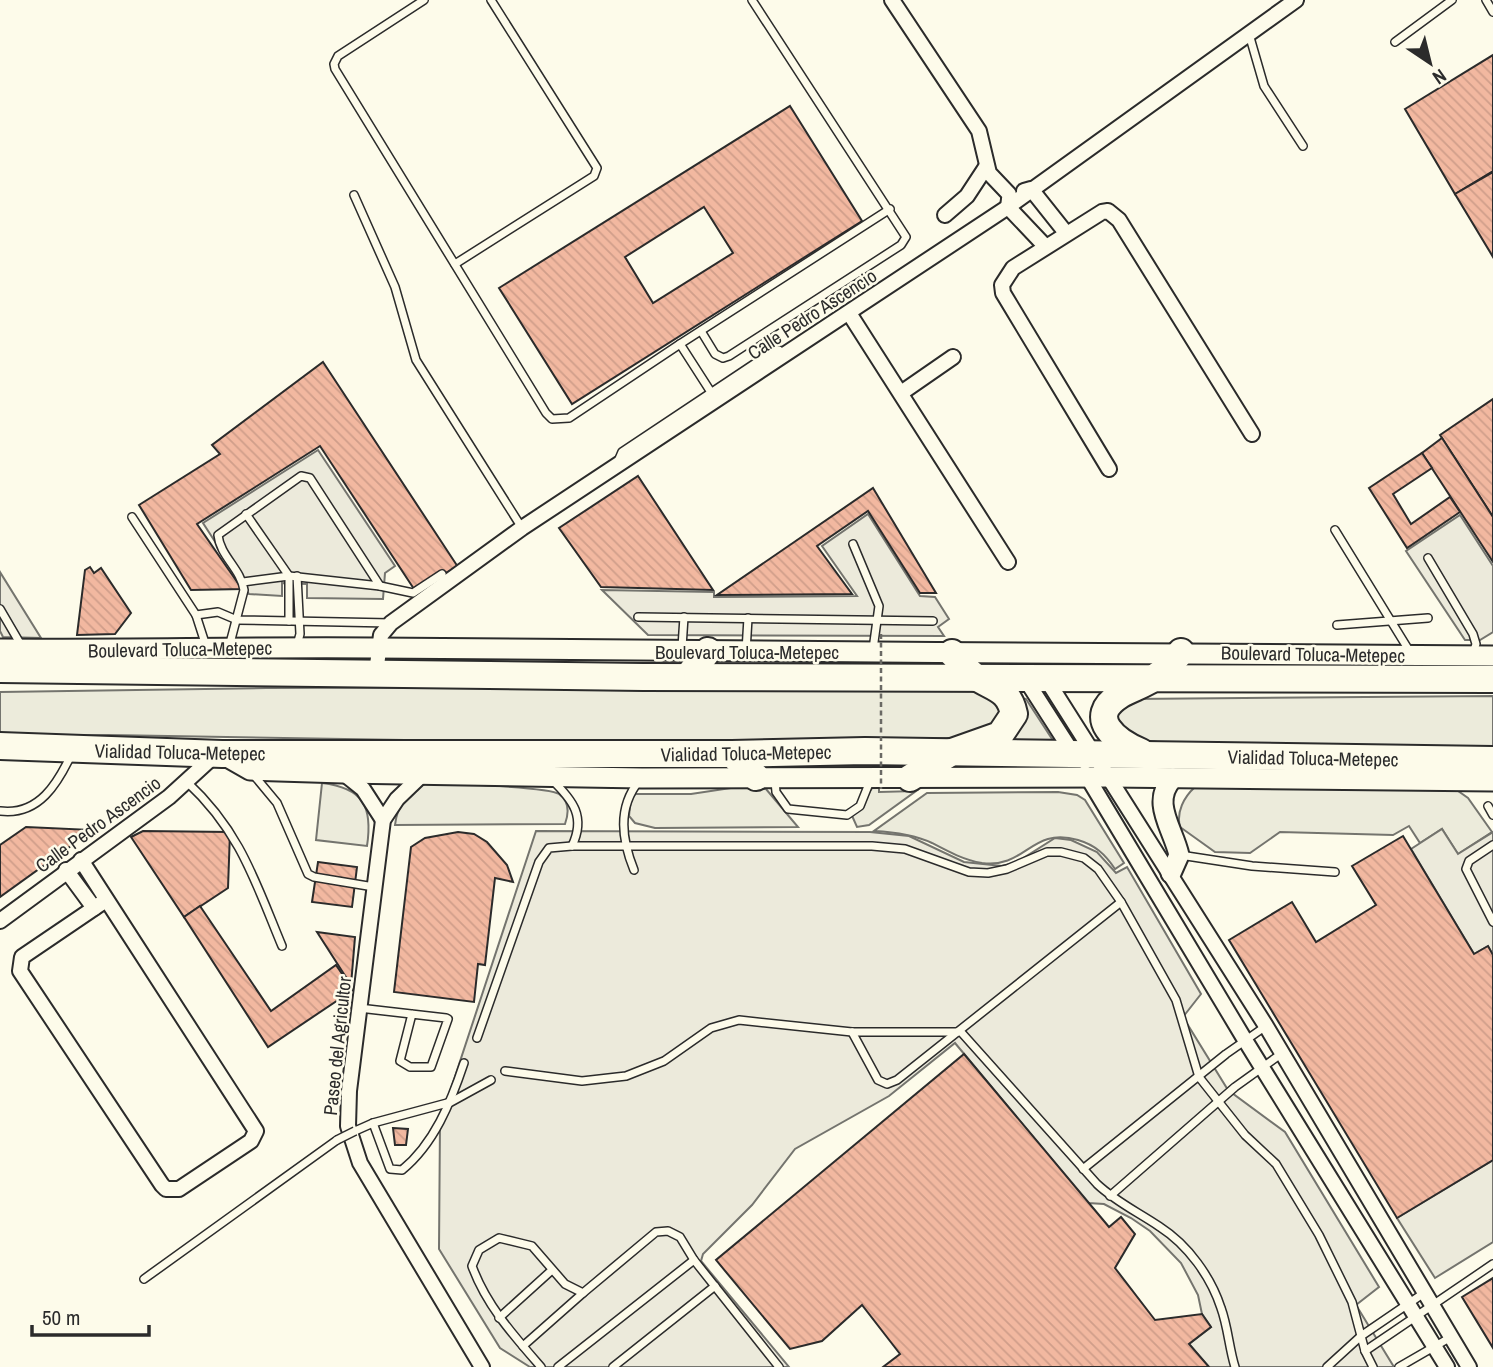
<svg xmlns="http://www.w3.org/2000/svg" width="1493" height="1367" font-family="'Archivo Narrow',sans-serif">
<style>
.garden{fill:#ecebdb;stroke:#74746e;stroke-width:2}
.parking{fill:#eceadb;stroke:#74746e;stroke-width:2}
.building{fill:url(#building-back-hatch);stroke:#2b2b2b;stroke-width:2;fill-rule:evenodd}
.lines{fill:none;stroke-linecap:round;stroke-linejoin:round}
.lane-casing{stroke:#2b2b2b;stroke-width:10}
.street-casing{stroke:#2b2b2b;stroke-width:18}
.secondary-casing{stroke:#2b2b2b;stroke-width:23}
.highway-casing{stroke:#2b2b2b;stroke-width:30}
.lane{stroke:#fdfbea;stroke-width:7}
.street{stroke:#fdfbea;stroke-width:14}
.secondary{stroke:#fdfbea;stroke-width:19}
.highway{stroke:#fdfbea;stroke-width:26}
.lane-bridge-casing{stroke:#2b2b2b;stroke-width:10;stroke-linecap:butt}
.path-bridge{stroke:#6a6964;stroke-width:2.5;stroke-dasharray:5 3.5;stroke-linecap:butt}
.lane-bridge{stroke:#fdfbea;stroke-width:7}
.labels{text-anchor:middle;stroke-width:5;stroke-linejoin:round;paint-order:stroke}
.street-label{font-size:19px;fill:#2b2b2b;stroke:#fdfbea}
</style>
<defs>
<pattern id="building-back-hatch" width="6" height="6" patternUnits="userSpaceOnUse" patternTransform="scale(1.75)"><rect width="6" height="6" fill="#f2b8a0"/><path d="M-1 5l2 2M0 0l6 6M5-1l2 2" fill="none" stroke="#d09e8a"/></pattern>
</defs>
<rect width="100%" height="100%" fill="#fdfbea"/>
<g class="garden">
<path d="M 968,686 L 1003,706 L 997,728 L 962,738 L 646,744 L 109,735 L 0,737 L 0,692 L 266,688 Z"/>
<path d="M 1016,696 L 1026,699 L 1054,742 L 1002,746 Z"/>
<path d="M 1493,696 L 1493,748 L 1191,746 L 1133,739 L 1113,724 L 1118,708 L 1132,699 Z"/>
<path d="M 322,783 C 363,788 373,806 367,846 L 316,840 Z"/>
<path d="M 427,783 C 445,783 550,787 559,794 C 570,802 569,813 565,824 L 395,825 C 397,806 408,791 427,783 Z"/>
<path d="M 875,784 L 879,784 L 879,792 L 916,791 L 869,825 L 857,827 L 849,809 L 858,808 Z"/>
<path d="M 744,786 L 766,789 L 798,827 L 655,828 L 635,823 L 629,816 L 631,797 L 636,794 L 691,794 Z"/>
<path d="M 1451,786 L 1468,798 L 1492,832 L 1458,854 L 1442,829 L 1420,843 L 1409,826 L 1393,835 L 1280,832 L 1250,853 L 1215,852 L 1180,827 C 1176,812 1184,797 1195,787 Z"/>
<path d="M 1058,792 L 1077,795 L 1085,800 L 1124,863 L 1115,869 C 1105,854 1095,845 1078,840 C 1031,826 1026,869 982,863 C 964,860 949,852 932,843 C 915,835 894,832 874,831 L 927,793 Z"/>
</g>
<g class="parking">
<path d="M 318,450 L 395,566 L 385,573 L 383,599 L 307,598 L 307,584 L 282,583 L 282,596 L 249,594 L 203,523 Z"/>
<path d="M 868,514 L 920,596 L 935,597 L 949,619 L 938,627 L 944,636 L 648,635 L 602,590 L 714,592 L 714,597 L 857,596 L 822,546 Z"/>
<path d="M 1460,515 L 1493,566 L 1493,632 L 1480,640 L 1465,640 L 1406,551 Z"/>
<path d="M 0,572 L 41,638 L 3,637 L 0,631 Z"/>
<path d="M 1442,829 L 1458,854 L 1493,832 L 1493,955 L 1488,946 L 1474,954 L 1411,849 Z"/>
<path d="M 536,831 L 870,832 L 909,836 L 964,862 L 1002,866 L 1017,862 L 1055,838 L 1071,840 L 1097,852 L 1116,873 L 1127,867 L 1201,994 L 1183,1017 L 1228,1090 L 1285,1132 L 1379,1287 L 1356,1305 L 1394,1367 L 1209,1367 L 1189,1344 L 1211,1327 L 1202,1314 L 1198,1295 L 1181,1263 L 1150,1231 L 1131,1218 L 1104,1204 L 1088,1203 L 955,1043 L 889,1096 L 795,1149 L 752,1205 L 703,1254 L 701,1261 L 789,1367 L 530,1367 L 500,1348 L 439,1249 L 440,1122 Z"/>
<path d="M 1493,1160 L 1493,1242 L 1435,1278 L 1397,1218 Z"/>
</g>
<g class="building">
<path d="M 1493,55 L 1493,171 L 1455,194 L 1405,109 Z"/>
<path d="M 790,106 L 862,221 L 572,404 L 499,288 ZM 704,207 L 733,253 L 653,303 L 625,257 Z"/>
<path d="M 1493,172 L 1493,257 L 1455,194 Z"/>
<path d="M 323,362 L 458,567 L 414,589 L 320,446 L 197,524 L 242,589 L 191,590 L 139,505 L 220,454 L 212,445 Z"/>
<path d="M 1493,399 L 1493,517 L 1440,435 Z"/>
<path d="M 1442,438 L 1493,517 L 1493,562 L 1422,453 Z"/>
<path d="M 1422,453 L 1432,468 L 1393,494 L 1411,524 L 1450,497 L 1460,512 L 1407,548 L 1369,488 Z"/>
<path d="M 638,476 L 713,590 L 601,587 L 559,528 Z"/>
<path d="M 873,488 L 936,593 L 920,593 L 868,511 L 817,546 L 852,594 L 717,595 Z"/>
<path d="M 90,567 L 94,573 L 101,568 L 131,613 L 115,634 L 77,635 L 85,570 Z"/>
<path d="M 26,827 L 93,830 L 0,897 L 0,845 Z"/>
<path d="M 143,831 L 230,832 L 228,888 L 184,917 L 131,837 Z"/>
<path d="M 458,832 L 474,834 L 487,842 L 507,865 L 513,882 L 495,878 L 485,965 L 478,964 L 474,1002 L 394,992 L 411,847 L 425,838 Z"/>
<path d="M 1403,836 L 1474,954 L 1488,946 L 1493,955 L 1493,1160 L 1397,1218 L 1229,940 L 1292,902 L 1316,942 L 1376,905 L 1352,866 Z"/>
<path d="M 318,862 L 357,867 L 352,907 L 312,902 Z"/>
<path d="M 200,906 L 271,1011 L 336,965 L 353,990 L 268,1047 L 184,917 Z"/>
<path d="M 317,932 L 355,937 L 351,985 Z"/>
<path d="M 964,1054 L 1109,1227 L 1121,1217 L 1135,1234 L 1115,1268 L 1155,1320 L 1202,1314 L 1211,1327 L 1189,1344 L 1209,1367 L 883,1367 L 900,1354 L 862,1305 L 822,1341 L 790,1349 L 716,1260 Z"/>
<path d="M 393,1128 L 408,1129 L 406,1145 L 395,1145 Z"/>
<path d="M 1493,1278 L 1493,1348 L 1462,1297 Z"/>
</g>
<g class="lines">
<g class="lane-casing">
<g id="lane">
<path d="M 424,0 L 338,56 L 334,64 L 335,69 L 546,413 L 552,419 L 569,418 L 680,344"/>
<path d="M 1486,0 L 1493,12"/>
<path d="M 1249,34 L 1264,86 L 1303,146"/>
<path d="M 1395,42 L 1452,0"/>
<path d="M 354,195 L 395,287 L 416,360 L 522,528"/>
<path d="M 455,264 L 594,176 L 597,168 L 491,0"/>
<path d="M 701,331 L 715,354 L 723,358 L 729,356 L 901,245 L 906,237 L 752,0"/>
<path d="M 716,400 L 680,344 L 890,209"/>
<path d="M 621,463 L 619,459 L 622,452 L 772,352 L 779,350 L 784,355"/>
<path d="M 246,514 L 289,576 L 289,621"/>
<path d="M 132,517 L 196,615 L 206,646"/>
<path d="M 1335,530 L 1410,652"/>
<path d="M 853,544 L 879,606 L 873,649"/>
<path d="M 1428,558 L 1473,634 L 1476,644 L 1472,656"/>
<path d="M 297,576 L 300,634 L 297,645"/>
<path d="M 380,586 L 413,593 L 442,574"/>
<path d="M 0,609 L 21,645"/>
<path d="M 196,615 L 218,612 L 237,620 L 390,623"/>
<path d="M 638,617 L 933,621"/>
<path d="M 1337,625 L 1428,618"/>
<path d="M 229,647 L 244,590 C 241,569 220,556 218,535 L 301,476 L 310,478 L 380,586 L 289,576 L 243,582"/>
<path d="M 682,647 L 684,617"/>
<path d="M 746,651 L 748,618"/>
<path d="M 252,773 L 277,803 L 308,874 L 314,877 L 374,887"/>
<path d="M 552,780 C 573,800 586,817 572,846"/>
<path d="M 775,781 L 776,792 L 788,809 L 847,815 L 860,806 L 870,781"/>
<path d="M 187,782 C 240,831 255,881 282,946"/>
<path d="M 1488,806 L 1493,815"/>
<path d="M 0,811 C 39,816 58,783 72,753"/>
<path d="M 1493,845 L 1469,861 L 1466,869 L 1493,922"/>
<path d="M 1180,855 L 1252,866 L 1335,872"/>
<path d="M 634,870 C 622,840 617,808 639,781"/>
<path d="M 359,1008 L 446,1018 L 448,1019 L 431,1067 L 410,1067 L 400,1061 L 412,1014"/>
<path d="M 852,1032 L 878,1080 L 887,1084 L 897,1080 L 1121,902"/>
<path d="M 477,1038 L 539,862 L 549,848 L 572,846 L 872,846 L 905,849 L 969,872 L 988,873 L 1007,869 L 1047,852 L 1061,852 L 1084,858 L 1098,869 L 1121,902 L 1176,1000 L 1199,1077 L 1245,1135 L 1276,1164 L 1319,1235 L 1352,1302 L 1365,1351 L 1373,1367"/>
<path d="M 505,1071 L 582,1081 L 626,1076 L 664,1061 L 711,1028 L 739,1020 L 852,1032 L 961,1032 L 1097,1184 C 1116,1202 1138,1212 1160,1227 C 1188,1245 1211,1277 1221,1308 C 1228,1327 1229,1348 1235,1367"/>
<path d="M 373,1123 L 390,1169 L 402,1170 C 434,1144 451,1102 464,1063"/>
<path d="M 355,1131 L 373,1123 L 451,1102 L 491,1080"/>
<path d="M 1083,1169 L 1226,1054 L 1266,1026"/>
<path d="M 1110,1196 L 1235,1087 L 1281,1054"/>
<path d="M 144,1279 L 337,1140"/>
<path d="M 499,1318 L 552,1270"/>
<path d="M 523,1346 L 583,1293"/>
<path d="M 1365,1351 L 1493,1264"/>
<path d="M 541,1367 C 514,1336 486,1305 472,1266 L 479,1250 L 499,1238 L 532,1246 L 565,1284 L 583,1293 L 656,1232 L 668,1231 L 680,1237 L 694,1260 L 779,1367"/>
<path d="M 558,1367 L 694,1260"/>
<path d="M 613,1367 L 715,1286"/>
<path d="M 1327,1367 L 1361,1336 L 1424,1293"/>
<path d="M 1399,1367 L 1451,1337"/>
</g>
</g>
<g class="street-casing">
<g id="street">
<path d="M 892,0 L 979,131 L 989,173 L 1009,194"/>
<path d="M 1024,191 L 1031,189 L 1066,233"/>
<path d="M 1009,199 L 1008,207 L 1045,246"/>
<path d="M 945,215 L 967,196 L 986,167"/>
<path d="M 849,313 L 1008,562"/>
<path d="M 901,393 L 953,357"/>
<path d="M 1109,469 L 1003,293 L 1002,285 L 1013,268 L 1102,212 L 1108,211 L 1119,220 L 1252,434"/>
<path d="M 376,673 L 381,635 L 391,623 L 522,528 L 1008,207 L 1296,0"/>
<path d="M 1024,677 L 1074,755"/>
<path d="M 1045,677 L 1266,1026 L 1469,1367"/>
<path d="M 343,773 L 363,789 L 383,820"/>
<path d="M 1085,773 L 1245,1040 L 1447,1367"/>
<path d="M 423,774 L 397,799 L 383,820 L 349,1091 L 348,1126 L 360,1163 L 482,1367"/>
<path d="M 81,860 L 256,1131 L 251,1141 L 179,1189 L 166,1189 L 162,1185 L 20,971 L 22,957 L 106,900"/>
<path d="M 66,870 L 94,908"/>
<path d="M 0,921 L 169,797 L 215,755"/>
</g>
</g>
<g class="secondary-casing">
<g id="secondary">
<path d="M 0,649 C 125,650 250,647 375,648 C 748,651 1120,654 1493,656"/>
<path d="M 222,754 L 250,770 L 343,773 L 642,778 L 1110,777 L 1493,781"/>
<path d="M 1171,873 L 1179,855 C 1173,828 1150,802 1173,778"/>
</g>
</g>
<g class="highway-casing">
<g id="highway">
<path d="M 0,669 L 643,677 L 1493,679"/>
<path d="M 689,675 L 708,651"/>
<path d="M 0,746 L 222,754 L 732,754 L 865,751 L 1493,760"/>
<path d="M 1141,752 C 1117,742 1084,718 1120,695 C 1132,688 1147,684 1158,675 C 1167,669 1174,660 1181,652"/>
<path d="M 732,754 L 756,777"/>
<path d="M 910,778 L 952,752 L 1000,735 L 1014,714 C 1009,689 995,689 976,677 C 967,672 960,661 952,653"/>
</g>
</g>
<use href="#lane" class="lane"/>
<use href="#street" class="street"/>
<use href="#secondary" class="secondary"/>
<use href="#highway" class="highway"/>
<g class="lane-bridge-casing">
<path id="lane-bridge" d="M 337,1140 L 355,1131"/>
</g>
<path class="path-bridge" d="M 881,634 L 881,789"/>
<use href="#lane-bridge" class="lane-bridge"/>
</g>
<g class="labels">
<g class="street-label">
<text transform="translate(812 314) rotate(-33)" y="7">Calle Pedro Ascencio</text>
<text transform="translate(180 649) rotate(-1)" y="7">Boulevard Toluca-Metepec</text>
<text x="747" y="659">Boulevard Toluca-Metepec</text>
<text transform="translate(1313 654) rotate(1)" y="7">Boulevard Toluca-Metepec</text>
<text transform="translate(180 752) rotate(1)" y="7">Vialidad Toluca-Metepec</text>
<text transform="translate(746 753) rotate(-1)" y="7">Vialidad Toluca-Metepec</text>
<text transform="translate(1313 758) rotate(1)" y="7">Vialidad Toluca-Metepec</text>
<text transform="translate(98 824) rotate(-36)" y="7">Calle Pedro Ascencio</text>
<text transform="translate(337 1046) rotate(-84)" y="7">Paseo del Agricultor</text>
</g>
</g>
<g transform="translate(1430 63) rotate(145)" stroke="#fdfbea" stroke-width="5" paint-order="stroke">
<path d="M0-5L12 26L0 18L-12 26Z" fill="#2b2b2b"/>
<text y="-10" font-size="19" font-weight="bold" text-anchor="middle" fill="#2b2b2b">N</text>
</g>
<path d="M32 1325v10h117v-10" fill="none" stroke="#2b2b2b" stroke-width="3.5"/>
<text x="42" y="1325" font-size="21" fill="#2b2b2b" stroke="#fdfbea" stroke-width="5" paint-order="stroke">50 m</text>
</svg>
